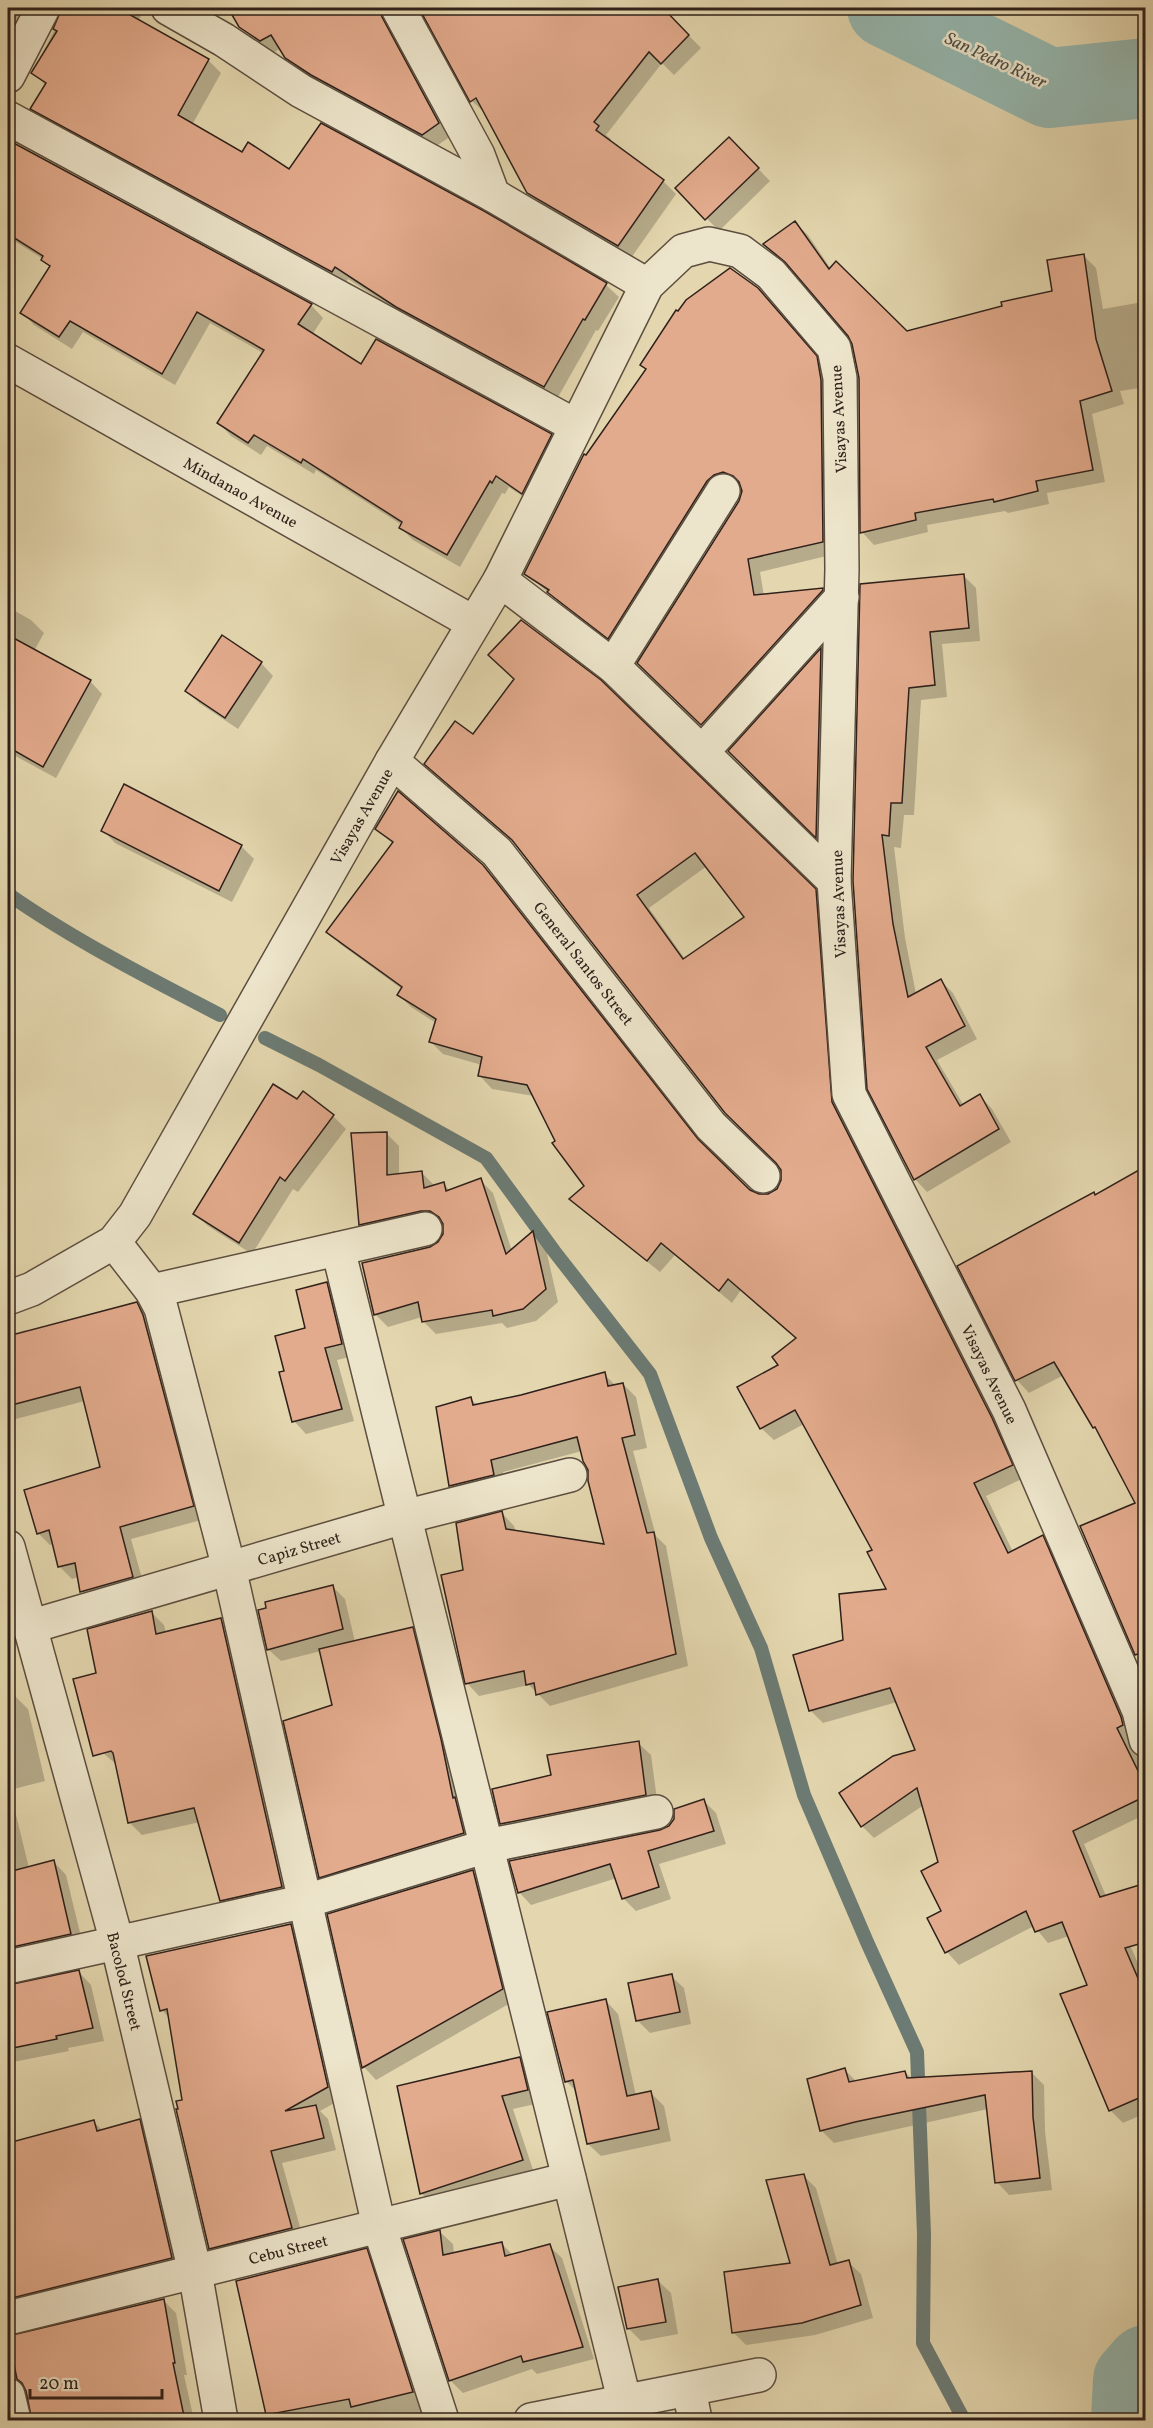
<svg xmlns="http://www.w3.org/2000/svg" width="1153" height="2428" font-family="Vollkorn,serif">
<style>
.shadow{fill:#0003;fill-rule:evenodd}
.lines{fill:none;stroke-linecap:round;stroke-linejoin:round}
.stream{stroke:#6c7b74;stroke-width:14}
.river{stroke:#96b8b0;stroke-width:80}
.building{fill:#e3ab8d;stroke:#2e201a;stroke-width:1.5;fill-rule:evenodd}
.minor-casing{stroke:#5c4e3f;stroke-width:36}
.minor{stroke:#ede5cb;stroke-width:33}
.labels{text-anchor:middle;stroke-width:5;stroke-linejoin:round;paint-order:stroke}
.street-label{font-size:16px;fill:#2e201a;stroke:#ede5cb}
.water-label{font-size:18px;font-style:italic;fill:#4d4e47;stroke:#ede5cb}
</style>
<rect width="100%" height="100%" fill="#e4d7af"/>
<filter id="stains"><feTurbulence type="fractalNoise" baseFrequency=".00333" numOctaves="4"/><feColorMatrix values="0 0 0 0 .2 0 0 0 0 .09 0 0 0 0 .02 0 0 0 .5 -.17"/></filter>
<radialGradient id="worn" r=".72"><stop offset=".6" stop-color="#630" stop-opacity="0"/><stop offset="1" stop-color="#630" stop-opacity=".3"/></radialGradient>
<g class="shadow">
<path d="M 8,8 L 43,8 L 8,59 Z"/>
<path d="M 63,8 L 141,8 L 144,11 L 138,21 L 208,60 L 221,73 L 192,125 L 242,154 L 606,285 L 619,297 L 598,331 L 596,330 L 557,399 L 410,319 L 348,279 L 345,284 L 44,121 L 32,108 L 46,86 L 33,72 L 61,17 Z"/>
<path d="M 234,8 L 398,8 L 451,136 L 435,147 L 325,87 L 300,70 L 281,48 L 273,53 L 266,48 L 252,35 Z"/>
<path d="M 421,8 L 662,8 L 701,48 L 674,75 L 662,63 L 606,135 L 611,139 L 609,141 L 663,181 L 676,194 L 631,258 L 542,206 L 529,192 L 485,113 L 472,101 Z"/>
<path d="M 729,139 L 770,181 L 719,231 L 677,188 Z"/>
<path d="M 11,143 L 311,305 L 323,318 L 312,335 L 361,366 L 551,435 L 563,448 L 535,505 L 509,487 L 505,494 L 502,493 L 460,567 L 413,540 L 401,528 L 402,525 L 316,470 L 314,474 L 267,446 L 261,455 L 231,436 L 219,423 L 263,353 L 210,323 L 175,385 L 83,332 L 72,349 L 34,325 L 22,312 L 50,267 L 43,259 L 8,237 L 8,148 Z"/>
<path d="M 795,223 L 808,235 L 831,269 L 906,332 L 1053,293 L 1084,256 L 1096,268 L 1103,309 L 1143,302 L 1146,305 L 1146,387 L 1120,391 L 1124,404 L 1092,414 L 1105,482 L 1047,493 L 1049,504 L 1008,513 L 1005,511 L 927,525 L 928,532 L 874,545 L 862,532 L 860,378 L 854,343 L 850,335 L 794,270 L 765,245 Z"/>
<path d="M 757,289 L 829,371 L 835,554 L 760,572 L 764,596 L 822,590 L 835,602 L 714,737 L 639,663 L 740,502 L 743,491 L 742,486 L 737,484 L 621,650 L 561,604 L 526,573 L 586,457 L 647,370 L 642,365 Z"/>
<path d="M 963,575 L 976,588 L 980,641 L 942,644 L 947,697 L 921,700 L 914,815 L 904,815 L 901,848 L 894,847 L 905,938 L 916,994 L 941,981 L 953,993 L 977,1039 L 937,1060 L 964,1106 L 980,1096 L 992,1109 L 1011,1142 L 927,1192 L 915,1179 L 869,1089 L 862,586 Z"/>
<path d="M 8,607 L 31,620 L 44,633 L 34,651 L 90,681 L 102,694 L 56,778 L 8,752 Z"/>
<path d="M 821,650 L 833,662 L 828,848 L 730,751 Z"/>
<path d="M 261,663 L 273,676 L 238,729 L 199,703 L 187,691 Z"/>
<path d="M 600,681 L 828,904 L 844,1116 L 1004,1432 L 1024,1478 L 986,1496 L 1013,1552 L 1042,1537 L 1055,1549 L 1133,1731 L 1140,1758 L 1146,1760 L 1146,1814 L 1084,1844 L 1120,1929 L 1130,1945 L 1146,1982 L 1146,2113 L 1123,2123 L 1110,2110 L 1089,1986 L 1069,1936 L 1048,1943 L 1034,1926 L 959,1965 L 947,1952 L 929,1919 L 943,1912 L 940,1863 L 924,1805 L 874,1838 L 862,1826 L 917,1752 L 897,1702 L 823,1723 L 810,1710 L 845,1641 L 889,1591 L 874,1551 L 804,1424 L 774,1440 L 761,1428 L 780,1365 L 798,1339 L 741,1290 L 732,1303 L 675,1255 L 660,1272 L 584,1211 L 572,1199 L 586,1186 L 557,1141 L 534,1096 L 492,1089 L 480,1076 L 482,1065 L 443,1054 L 431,1042 L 436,1023 L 411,1007 L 399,995 L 402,989 L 340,944 L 328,931 L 393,844 L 377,829 L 482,866 L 496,879 L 709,1152 L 750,1191 L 759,1196 L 768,1196 L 778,1190 L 783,1180 L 782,1170 L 517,845 L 439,777 L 473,736 ZM 707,866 L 747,917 L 685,959 L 649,908 Z"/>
<path d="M 103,830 L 241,846 L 254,859 L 232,902 L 115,843 Z"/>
<path d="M 297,1101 L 333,1116 L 346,1129 L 298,1192 L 293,1189 L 252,1254 L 208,1226 L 195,1214 Z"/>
<path d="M 387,1134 L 399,1146 L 399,1175 L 422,1173 L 435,1186 L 444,1184 L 450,1191 L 480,1180 L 493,1193 L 512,1251 L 532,1233 L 545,1245 L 558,1302 L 536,1321 L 507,1328 L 502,1323 L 436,1334 L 423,1321 L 422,1317 L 388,1327 L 375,1314 L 430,1249 L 438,1244 L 444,1236 L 445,1223 L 435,1223 L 373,1237 L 360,1224 Z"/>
<path d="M 1146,1184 L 1146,1675 L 1082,1527 L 1137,1504 L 1099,1431 L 1064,1375 L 1029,1393 L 1017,1380 L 959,1266 L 1096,1196 Z"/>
<path d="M 326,1284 L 339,1296 L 354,1356 L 337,1360 L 354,1421 L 306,1434 L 294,1421 L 286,1372 Z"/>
<path d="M 136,1304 L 149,1317 L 205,1519 L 131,1539 L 145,1589 L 94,1604 L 82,1592 L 79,1577 L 72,1579 L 59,1566 L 54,1544 L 50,1545 L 38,1533 L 102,1468 L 85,1401 L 8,1421 L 8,1335 L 26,1330 L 28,1333 Z"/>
<path d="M 604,1374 L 616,1386 L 623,1384 L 636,1397 L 647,1448 L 633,1451 L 656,1536 L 666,1546 L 688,1666 L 550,1706 L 529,1685 L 479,1696 L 467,1683 L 502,1513 L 514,1526 L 516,1532 L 606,1546 L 589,1469 L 582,1451 L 503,1472 L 506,1487 L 463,1498 L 451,1485 L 471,1399 L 477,1405 Z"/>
<path d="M 333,1587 L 345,1599 L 355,1642 L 412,1629 L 425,1641 L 476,1846 L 333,1889 L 320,1877 L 333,1706 L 321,1651 L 281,1661 L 268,1649 Z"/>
<path d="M 151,1612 L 164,1625 L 166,1633 L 221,1620 L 233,1633 L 294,1899 L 234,1913 L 221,1900 L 200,1822 L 142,1835 L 129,1822 L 117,1765 L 103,1753 L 97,1674 Z"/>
<path d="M 8,1676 L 13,1697 L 15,1696 L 28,1709 L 45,1781 L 10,1790 L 29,1868 L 54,1862 L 66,1875 L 83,1945 L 8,1966 Z"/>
<path d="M 638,1743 L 651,1755 L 658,1807 L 514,1836 L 502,1823 L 553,1776 Z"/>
<path d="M 704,1801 L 716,1813 L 726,1844 L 659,1864 L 671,1899 L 636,1911 L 623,1898 L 617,1878 L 531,1905 L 519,1892 L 660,1832 Z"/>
<path d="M 473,1872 L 485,1884 L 514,2001 L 376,2080 L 364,2067 L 329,1915 Z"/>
<path d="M 290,1925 L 303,1938 L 340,2100 L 320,2111 L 328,2119 L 336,2150 L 282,2163 L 304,2241 L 223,2261 L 210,2248 L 170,2019 L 162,2010 Z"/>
<path d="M 79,1972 L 91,1985 L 104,2041 L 68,2048 L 69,2051 L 8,2063 L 8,1987 Z"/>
<path d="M 671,1976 L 684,1988 L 691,2024 L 650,2033 L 637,2020 Z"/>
<path d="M 606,2001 L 618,2014 L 636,2096 L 651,2093 L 664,2106 L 671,2141 L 601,2156 L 588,2144 L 577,2092 L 566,2081 Z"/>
<path d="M 519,2059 L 532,2071 L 540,2103 L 513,2109 L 534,2173 L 434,2206 L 421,2193 Z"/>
<path d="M 845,2070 L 857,2082 L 905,2072 L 912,2079 L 1031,2072 L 1044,2085 L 1045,2131 L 1052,2190 L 1009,2195 L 997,2182 L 988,2109 L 834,2143 L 821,2130 Z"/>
<path d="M 139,2121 L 152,2133 L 184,2270 L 8,2317 L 8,2145 L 94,2122 L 103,2131 Z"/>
<path d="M 803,2175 L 816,2188 L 838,2265 L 848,2262 L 861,2274 L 873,2318 L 815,2335 L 746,2345 L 734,2333 L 792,2264 Z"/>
<path d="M 440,2232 L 453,2244 L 454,2254 L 502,2244 L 513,2255 L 549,2246 L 562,2258 L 594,2359 L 537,2374 L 532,2369 L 463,2393 L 450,2380 Z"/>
<path d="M 366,2250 L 379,2263 L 430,2420 L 355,2420 L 353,2412 L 313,2420 L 273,2420 L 267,2414 Z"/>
<path d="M 658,2281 L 671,2293 L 678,2334 L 641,2341 L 628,2328 Z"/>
<path d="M 163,2300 L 176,2313 L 187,2375 L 184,2375 L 194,2420 L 34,2420 L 27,2389 L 17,2389 L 8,2394 L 8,2338 Z"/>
</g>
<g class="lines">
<g class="stream">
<path d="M 8,894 C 74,940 148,978 220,1015"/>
<path d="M 265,1038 L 319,1065 L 486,1158 L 554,1251 L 650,1374 L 711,1538 L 761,1648 L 804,1795 L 867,1942 L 917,2052 L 924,2234 L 923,2343 L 964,2420"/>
</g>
<g class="river">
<path d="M 887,8 L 1049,88 L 1146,78"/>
<path d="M 1131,2420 L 1133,2380 L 1146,2365"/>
</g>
</g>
<g class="building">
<path d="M 62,8 L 118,8 L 209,59 L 178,115 L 242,152 L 248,142 L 289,169 L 321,123 L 484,211 L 607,283 L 585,320 L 583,319 L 544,387 L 396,307 L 335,267 L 332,272 L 30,109 L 46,83 L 31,73 L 57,31 L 53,29 Z"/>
<path d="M 228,8 L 379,8 L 382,17 L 439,123 L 422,135 L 311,75 L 285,58 L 271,35 L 260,41 L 239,27 Z"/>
<path d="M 419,8 L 663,8 L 689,35 L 661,64 L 649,52 L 594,122 L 599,126 L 596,130 L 664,180 L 618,246 L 527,193 L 476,98 L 470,102 Z"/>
<path d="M 729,137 L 759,168 L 705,220 L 675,188 Z"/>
<path d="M 10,141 L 312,304 L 298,324 L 361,364 L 376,339 L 552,434 L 522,494 L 496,476 L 492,483 L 490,481 L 447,555 L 399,528 L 402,522 L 303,459 L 301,463 L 254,435 L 248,443 L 217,423 L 264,350 L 197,312 L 162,374 L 70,321 L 59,337 L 20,313 L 50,266 L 41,260 L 43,256 L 8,234 L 8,145 Z"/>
<path d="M 795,221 L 829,269 L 836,261 L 907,331 L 1002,306 L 1001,302 L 1052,291 L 1047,260 L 1084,254 L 1096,339 L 1112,391 L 1080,401 L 1093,470 L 1036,481 L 1038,491 L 994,502 L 993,499 L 915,513 L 916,520 L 860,533 L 859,378 L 852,344 L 848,336 L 785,262 L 763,244 Z"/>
<path d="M 730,268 L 758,288 L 817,356 L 821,380 L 823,542 L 748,559 L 754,595 L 823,588 L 823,590 L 701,725 L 637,663 L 739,501 L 742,491 L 739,482 L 733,476 L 723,472 L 714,475 L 707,481 L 608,639 L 547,592 L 549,590 L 524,574 L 584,454 L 586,455 L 646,369 L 640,365 L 676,310 L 678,311 L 686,300 Z"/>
<path d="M 964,574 L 969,628 L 930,632 L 935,685 L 909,688 L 902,803 L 891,803 L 889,836 L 882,835 L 893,924 L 908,997 L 941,979 L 965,1026 L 926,1047 L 960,1106 L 980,1094 L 999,1129 L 914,1180 L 867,1089 L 853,881 L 860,584 Z"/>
<path d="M 521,620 L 601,680 L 816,889 L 832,1102 L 992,1418 L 1013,1465 L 974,1483 L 1008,1553 L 1043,1535 L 1121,1717 L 1123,1725 L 1117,1728 L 1146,1787 L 1146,1796 L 1073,1831 L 1100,1897 L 1146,1883 L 1146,1942 L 1125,1948 L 1146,1997 L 1146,2095 L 1109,2111 L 1060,1994 L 1087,1985 L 1062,1922 L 1035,1932 L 1026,1911 L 945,1953 L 927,1918 L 941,1911 L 921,1871 L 938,1862 L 917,1788 L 861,1827 L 839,1793 L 893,1756 L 915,1750 L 890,1688 L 809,1711 L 793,1655 L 843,1640 L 839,1594 L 886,1589 L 867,1552 L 872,1550 L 795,1410 L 760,1429 L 737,1387 L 778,1365 L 772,1357 L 796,1338 L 728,1279 L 719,1291 L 661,1243 L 647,1261 L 569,1199 L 584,1186 L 552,1143 L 555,1141 L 527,1085 L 478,1076 L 482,1057 L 429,1042 L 436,1019 L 397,995 L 402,987 L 326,932 L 393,842 L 375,829 L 398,791 L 483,865 L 698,1139 L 750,1190 L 759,1194 L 768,1194 L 777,1189 L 781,1180 L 781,1170 L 776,1163 L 725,1113 L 512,840 L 424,764 L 455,721 L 473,734 L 514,679 L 488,655 ZM 695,853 L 744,917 L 683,959 L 637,895 Z"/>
<path d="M 8,635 L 91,680 L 43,767 L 8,747 Z"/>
<path d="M 222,635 L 262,662 L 225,718 L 185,691 Z"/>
<path d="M 821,648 L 816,838 L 728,751 Z"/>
<path d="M 124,784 L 242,845 L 219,891 L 101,831 Z"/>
<path d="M 273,1084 L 297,1099 L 303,1091 L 334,1115 L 285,1181 L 280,1177 L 239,1243 L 193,1214 Z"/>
<path d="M 387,1132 L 387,1175 L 422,1171 L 424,1188 L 444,1182 L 446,1191 L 481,1178 L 506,1254 L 533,1231 L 546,1289 L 523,1309 L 493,1316 L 492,1310 L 422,1322 L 418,1302 L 374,1315 L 362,1263 L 430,1247 L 438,1242 L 443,1234 L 443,1224 L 439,1217 L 430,1211 L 421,1211 L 359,1225 L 351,1133 Z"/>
<path d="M 1146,1166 L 1146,1651 L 1135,1655 L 1080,1526 L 1135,1503 L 1095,1427 L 1093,1428 L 1054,1362 L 1015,1381 L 957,1266 L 1094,1192 L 1095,1195 Z"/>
<path d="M 327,1282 L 342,1344 L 325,1348 L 342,1409 L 292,1422 L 279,1372 L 284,1371 L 275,1336 L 305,1328 L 296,1290 Z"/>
<path d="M 137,1302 L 143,1315 L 194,1506 L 120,1527 L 133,1577 L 80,1592 L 75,1563 L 58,1567 L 49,1530 L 37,1534 L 24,1490 L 100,1467 L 80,1387 L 8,1406 L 8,1336 Z"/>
<path d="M 605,1372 L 608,1386 L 623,1383 L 635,1435 L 622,1438 L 647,1533 L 654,1532 L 676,1654 L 536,1695 L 534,1683 L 526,1685 L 524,1671 L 465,1684 L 441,1575 L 463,1570 L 456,1523 L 502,1511 L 506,1529 L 604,1544 L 588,1481 L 588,1470 L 583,1461 L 577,1437 L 491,1460 L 494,1475 L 449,1486 L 436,1407 L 471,1397 L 473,1405 L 521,1395 Z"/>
<path d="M 333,1585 L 343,1629 L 267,1650 L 258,1610 L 266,1608 L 265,1602 Z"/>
<path d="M 152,1611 L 156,1634 L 221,1618 L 282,1887 L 220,1901 L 194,1808 L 128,1823 L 113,1753 L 111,1751 L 93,1756 L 73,1679 L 96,1673 L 87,1629 Z"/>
<path d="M 413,1627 L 441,1739 L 453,1798 L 455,1797 L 464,1833 L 319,1878 L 283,1721 L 332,1705 L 319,1649 Z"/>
<path d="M 639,1741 L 646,1795 L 500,1824 L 492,1789 L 551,1775 L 547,1755 Z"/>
<path d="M 704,1799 L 714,1831 L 648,1851 L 659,1887 L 622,1899 L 610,1864 L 518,1893 L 509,1861 L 660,1830 L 669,1826 L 674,1819 L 674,1809 Z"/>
<path d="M 54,1860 L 71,1934 L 8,1948 L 8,1872 Z"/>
<path d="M 473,1870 L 503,1989 L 362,2068 L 327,1914 Z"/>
<path d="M 291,1924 L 328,2087 L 285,2111 L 316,2105 L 324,2138 L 271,2151 L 292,2228 L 209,2249 L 176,2109 L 178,2109 L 176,2101 L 182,2100 L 167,2009 L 160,2011 L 146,1956 Z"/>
<path d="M 79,1970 L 93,2028 L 56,2036 L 57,2039 L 8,2049 L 8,1985 Z"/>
<path d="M 672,1974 L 680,2012 L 636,2021 L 628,1983 Z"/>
<path d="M 606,1999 L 627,2096 L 651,2091 L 659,2129 L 587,2144 L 573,2080 L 565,2082 L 547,2012 Z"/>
<path d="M 520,2057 L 528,2090 L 502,2096 L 523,2160 L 420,2194 L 397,2086 Z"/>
<path d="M 845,2068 L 849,2082 L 905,2071 L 907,2078 L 1032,2071 L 1033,2117 L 1040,2178 L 995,2183 L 985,2095 L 855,2122 L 820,2131 L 807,2079 Z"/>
<path d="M 140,2119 L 172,2258 L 8,2299 L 8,2143 L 94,2120 L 97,2131 Z"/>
<path d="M 804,2174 L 830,2265 L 849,2260 L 861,2305 L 802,2323 L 732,2333 L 724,2272 L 790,2263 L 766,2180 Z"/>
<path d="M 440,2230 L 443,2255 L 502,2242 L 505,2256 L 550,2244 L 583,2347 L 523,2362 L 521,2356 L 449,2381 L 403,2239 Z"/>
<path d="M 367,2248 L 413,2392 L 351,2407 L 349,2399 L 266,2415 L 236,2281 Z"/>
<path d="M 658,2279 L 666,2322 L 627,2329 L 618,2287 Z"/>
<path d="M 164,2299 L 175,2363 L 173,2363 L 185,2421 L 32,2421 L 26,2391 L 22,2383 L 17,2379 L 8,2336 Z"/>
</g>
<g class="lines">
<g class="minor-casing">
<g id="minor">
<path d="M 168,8 L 224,40 L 301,91 L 493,195"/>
<path d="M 398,8 L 478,155 L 493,195 L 647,285"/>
<path d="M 8,76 L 43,8"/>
<path d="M 8,118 L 576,426"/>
<path d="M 8,361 L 474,623"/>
<path d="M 500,580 L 613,666 L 834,881"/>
<path d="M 613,666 L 723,491"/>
<path d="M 702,752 L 842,597"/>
<path d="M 392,761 L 497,852 L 711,1126 L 763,1176"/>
<path d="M 114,1242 L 152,1291 L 161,1308 L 229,1568 L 379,2226 L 442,2420"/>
<path d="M 338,1249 L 625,2403"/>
<path d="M 152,1291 L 425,1229"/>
<path d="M 8,1298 L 32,1289 L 114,1242 L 135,1215 L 392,761 L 500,580 L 647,285 L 683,251 L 709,244 L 740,251 L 771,274 L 834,348 L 840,378 L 842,569 L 834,881 L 849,1094 L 1009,1410 L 1139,1711 L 1146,1740"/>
<path d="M 8,1547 L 117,1942 L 195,2272 L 221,2420"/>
<path d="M 29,1627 L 404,1517 L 570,1475"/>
<path d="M 8,1967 L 306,1901 L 487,1846 L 656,1812"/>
<path d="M 8,2318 L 569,2179"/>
<path d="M 689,2389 L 695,2420"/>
<path d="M 8,2395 L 14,2420"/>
<path d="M 531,2420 L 759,2375"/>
</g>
</g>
<use href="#minor" class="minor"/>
</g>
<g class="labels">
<g class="street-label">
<text transform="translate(838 419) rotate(-93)" y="6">Visayas Avenue</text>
<text transform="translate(241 492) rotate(29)" y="6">Mindanao Avenue</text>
<text transform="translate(361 816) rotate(-60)" y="6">Visayas Avenue</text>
<text transform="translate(838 904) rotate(-92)" y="6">Visayas Avenue</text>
<text transform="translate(584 963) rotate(52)" y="6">General Santos Street</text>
<text transform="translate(990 1374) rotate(64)" y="6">Visayas Avenue</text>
<text transform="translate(299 1548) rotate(-16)" y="6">Capiz Street</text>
<text transform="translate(125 1981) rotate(76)" y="6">Bacolod Street</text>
<text transform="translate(288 2249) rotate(-14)" y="6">Cebu Street</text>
</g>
<g class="water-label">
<text transform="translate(996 60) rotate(25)" y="6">San Pedro River</text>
</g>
</g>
<rect width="1153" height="2428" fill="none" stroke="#e4d7af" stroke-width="30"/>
<rect x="9" y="9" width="1135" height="2410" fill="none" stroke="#2e201a" stroke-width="3"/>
<rect x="15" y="15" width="1123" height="2398" fill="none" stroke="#2e201a" stroke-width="1.5"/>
<path d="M30 2389v9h132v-9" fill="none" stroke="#2e201a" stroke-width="3"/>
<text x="39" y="2389" font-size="18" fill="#2e201a" stroke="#ede5cb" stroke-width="4.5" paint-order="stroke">20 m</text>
<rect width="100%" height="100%" filter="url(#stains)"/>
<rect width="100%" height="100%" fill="url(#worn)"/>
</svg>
